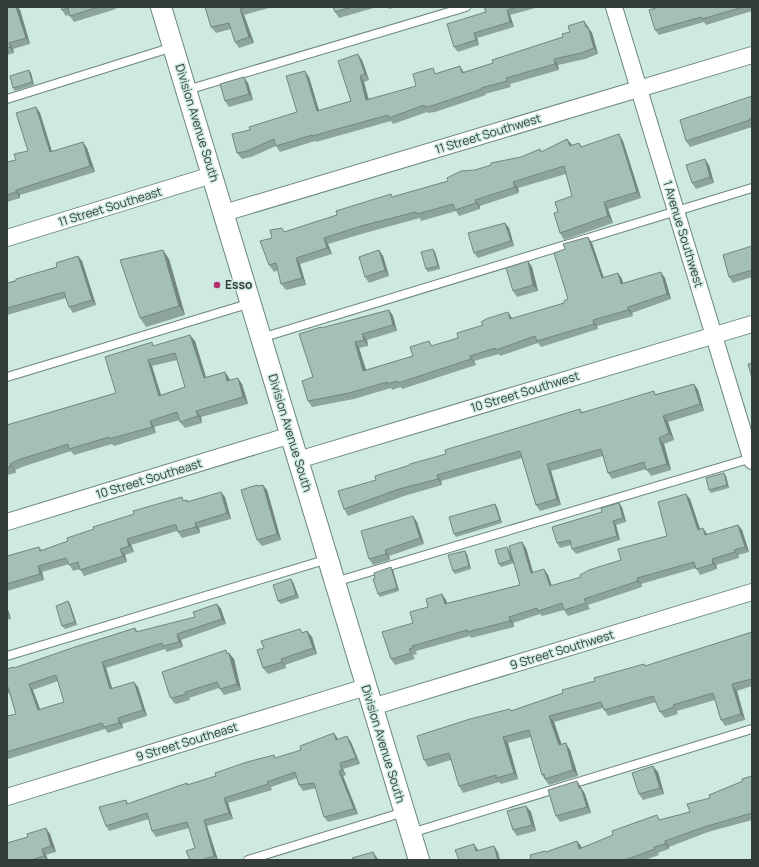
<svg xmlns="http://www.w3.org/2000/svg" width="759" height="867" font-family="Manrope,sans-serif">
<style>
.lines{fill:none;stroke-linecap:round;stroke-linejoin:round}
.service-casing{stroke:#6c867f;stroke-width:10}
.minor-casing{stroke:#6c867f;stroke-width:18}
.tertiary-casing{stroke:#6c867f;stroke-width:22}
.service{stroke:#fff;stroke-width:8}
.minor{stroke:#fff;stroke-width:16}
.tertiary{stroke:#fff;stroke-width:20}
.wall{fill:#8da49d;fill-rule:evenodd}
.shaded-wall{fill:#738680}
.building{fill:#a4bfb7;stroke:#738680;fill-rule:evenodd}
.poi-dot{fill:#b52e6f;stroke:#cde9e1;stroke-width:1.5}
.labels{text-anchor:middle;stroke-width:3;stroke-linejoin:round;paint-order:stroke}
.street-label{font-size:12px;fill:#333e3b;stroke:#cde9e1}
.poi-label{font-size:12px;font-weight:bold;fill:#333e3b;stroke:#cde9e1;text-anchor:start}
</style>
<rect width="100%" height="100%" fill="#cde9e1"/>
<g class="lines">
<g class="service-casing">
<g id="service">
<path d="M 187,90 L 466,7"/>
<path d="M 7,99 L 173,47"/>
<path d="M 261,338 L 752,188"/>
<path d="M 7,377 L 251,303"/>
<path d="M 335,582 L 752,458"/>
<path d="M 7,656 L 328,559"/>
<path d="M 411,833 L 752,729"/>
<path d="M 248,860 L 404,812"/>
</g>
</g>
<g class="minor-casing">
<g id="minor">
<path d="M 614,7 L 752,461"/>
<path d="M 224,213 L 752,55"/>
<path d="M 7,238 L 212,175"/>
<path d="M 298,460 L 752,324"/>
<path d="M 7,522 L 291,435"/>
<path d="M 372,707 L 752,592"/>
<path d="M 7,797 L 366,687"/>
</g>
</g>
<g class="tertiary-casing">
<path id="tertiary" d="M 161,7 L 419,860"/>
</g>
<use href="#service" class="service"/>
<use href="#minor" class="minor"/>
<use href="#tertiary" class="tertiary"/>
</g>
<g class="wall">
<path d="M 7,7 L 18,7 L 20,10 L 30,44 L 13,49 L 14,53 L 7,55 Z"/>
<path d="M 61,7 L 115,7 L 116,9 L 74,22 L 69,15 L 66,16 L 62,10 Z"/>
<path d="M 205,7 L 272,7 L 244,15 L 254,43 L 239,48 L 235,42 L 231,29 L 216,33 L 211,27 Z"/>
<path d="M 333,7 L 377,7 L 339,18 L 335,12 Z"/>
<path d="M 388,7 L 398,7 L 389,9 Z"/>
<path d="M 486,7 L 539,7 L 510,15 L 514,27 L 477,38 L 479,45 L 458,52 L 454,47 L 486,12 Z"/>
<path d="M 659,7 L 752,7 L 752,11 L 706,25 L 704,22 L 659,35 L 655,30 Z"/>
<path d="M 584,21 L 592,33 L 598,54 L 585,59 L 558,65 L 559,70 L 510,84 L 511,87 L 485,94 L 486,95 L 435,112 L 428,113 L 427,112 L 393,124 L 391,121 L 316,142 L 315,141 L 280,152 L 276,146 L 251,157 L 242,159 L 237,153 L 250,130 L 297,112 L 309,77 L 319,111 L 351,101 L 362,60 L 369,80 L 364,82 L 369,100 L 416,86 L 437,73 L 460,66 L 464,72 L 493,63 L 563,37 Z"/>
<path d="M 29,70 L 31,73 L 34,85 L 15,91 L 13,88 Z"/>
<path d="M 248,83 L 253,100 L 229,107 L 225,101 Z"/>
<path d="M 752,96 L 752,127 L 690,147 L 686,141 Z"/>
<path d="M 36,107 L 40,113 L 52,152 L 87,148 L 95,172 L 20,195 L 20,198 L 7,202 L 7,162 L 16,160 L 28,151 Z"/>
<path d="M 567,139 L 572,145 L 579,143 L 582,147 L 623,141 L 641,198 L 608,209 L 613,223 L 564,240 L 560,233 L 558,212 L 572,196 L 566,174 L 518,188 L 519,193 L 480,206 L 480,209 L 459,216 L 456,211 L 421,221 L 420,218 L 365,233 L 328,244 L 332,254 L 300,264 L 306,285 L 286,290 L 281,284 L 278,270 L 274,272 L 269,265 L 272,238 L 285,232 L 393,197 L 448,181 L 475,170 L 542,152 Z"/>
<path d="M 709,165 L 714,183 L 696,189 L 692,183 Z"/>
<path d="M 505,223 L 509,228 L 514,246 L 478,258 L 474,253 Z"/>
<path d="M 588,237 L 592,243 L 604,278 L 618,273 L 622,279 L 623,284 L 665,278 L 671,299 L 632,313 L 633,316 L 597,326 L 598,329 L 541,347 L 538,343 L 500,356 L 499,354 L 474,361 L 476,365 L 402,389 L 401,387 L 392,390 L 391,388 L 354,399 L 312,407 L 308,401 L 321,327 L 322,328 L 389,310 L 393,316 L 397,331 L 367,340 L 368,346 L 359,348 L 366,370 L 413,356 L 429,341 L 432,346 L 458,338 L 512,318 L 512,319 L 564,303 L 568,299 L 565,249 Z"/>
<path d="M 752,246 L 752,277 L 733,283 L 729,277 Z"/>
<path d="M 379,250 L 383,256 L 389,276 L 369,283 L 365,277 Z"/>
<path d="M 435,252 L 440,269 L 428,272 L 426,269 Z"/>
<path d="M 78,256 L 82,261 L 96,305 L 73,313 L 69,307 L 66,298 L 7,315 L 7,283 L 57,267 Z"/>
<path d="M 169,259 L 185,315 L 146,327 L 140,318 Z"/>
<path d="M 528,261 L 532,267 L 538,291 L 517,297 L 513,291 Z"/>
<path d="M 195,341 L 206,377 L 225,372 L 230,380 L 242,384 L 248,404 L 201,417 L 202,423 L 185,428 L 180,422 L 180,420 L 154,427 L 156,433 L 114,446 L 112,444 L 74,455 L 71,451 L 22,467 L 15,470 L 16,473 L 7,475 L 7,425 L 116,393 L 155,346 ZM 177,360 L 185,387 L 161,395 L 152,366 Z"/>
<path d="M 694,384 L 698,390 L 704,411 L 668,422 L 674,440 L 664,444 L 671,470 L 651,476 L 646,469 L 612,479 L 608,473 L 603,456 L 551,471 L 561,505 L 540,511 L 536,505 L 522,458 L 441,481 L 442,485 L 404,496 L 348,516 L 344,509 L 376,480 L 446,454 L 580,409 L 582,412 L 656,394 Z"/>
<path d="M 726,476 L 729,488 L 711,493 L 709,490 Z"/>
<path d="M 257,485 L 258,486 L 267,490 L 281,540 L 262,546 L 257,540 Z"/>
<path d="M 686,494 L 690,499 L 700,529 L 707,534 L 738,525 L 742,530 L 749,552 L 738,555 L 739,558 L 716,565 L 717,569 L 700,575 L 696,568 L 641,584 L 642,587 L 588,605 L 590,609 L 568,616 L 564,610 L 542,616 L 540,614 L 513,623 L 514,627 L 471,638 L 470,636 L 416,651 L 417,654 L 413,655 L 415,659 L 395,665 L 391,659 L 413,623 L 428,607 L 442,594 L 446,600 L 447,603 L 520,585 L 522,542 L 526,548 L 533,573 L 544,569 L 548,575 L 552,586 L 581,577 L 621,560 L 667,536 Z"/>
<path d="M 225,497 L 231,519 L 199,528 L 200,533 L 182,538 L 177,531 L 131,545 L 134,552 L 125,555 L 127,562 L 84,576 L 80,569 L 73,571 L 69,564 L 42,572 L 44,580 L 7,591 L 7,556 L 39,547 L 42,550 L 187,500 L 188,502 Z"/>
<path d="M 495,504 L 497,507 L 502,523 L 456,537 L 454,534 Z"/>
<path d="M 622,507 L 626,522 L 616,525 L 620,540 L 576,554 L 572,549 L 571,545 L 560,548 L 557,543 Z"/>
<path d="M 417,522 L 424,544 L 389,556 L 390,560 L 373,565 L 369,559 Z"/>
<path d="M 509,550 L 514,563 L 501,567 L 499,564 Z"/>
<path d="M 467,554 L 471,569 L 455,574 L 453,571 Z"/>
<path d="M 393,570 L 399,591 L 380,597 L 378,594 Z"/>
<path d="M 293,582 L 299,598 L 281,604 L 278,601 Z"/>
<path d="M 68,601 L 70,604 L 77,625 L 65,629 L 62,626 Z"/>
<path d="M 217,604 L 221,609 L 226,624 L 181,640 L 183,647 L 167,652 L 165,649 L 106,668 L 112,688 L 138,687 L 147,716 L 122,724 L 123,728 L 108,733 L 105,729 L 8,759 L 7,757 L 7,716 L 16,714 L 10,693 L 7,694 L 7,669 L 14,668 L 135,628 L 138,632 L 195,617 ZM 58,681 L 64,702 L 40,709 L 33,690 Z"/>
<path d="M 7,607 L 11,619 L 7,620 Z"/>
<path d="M 307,631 L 312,637 L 317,654 L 285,665 L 286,668 L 268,674 L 263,668 L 264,648 Z"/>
<path d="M 752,632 L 752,686 L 737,691 L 745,720 L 725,726 L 721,720 L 715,700 L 677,711 L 678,714 L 665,718 L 660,712 L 656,702 L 608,716 L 603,708 L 554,722 L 561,745 L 570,750 L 578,776 L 549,785 L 542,775 L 531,737 L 508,743 L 518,779 L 501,784 L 499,782 L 463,793 L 459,786 L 451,760 L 428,767 L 424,760 L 511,711 L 563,693 L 595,681 L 644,664 L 646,666 Z"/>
<path d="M 228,654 L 234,659 L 241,690 L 224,695 L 219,688 L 189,698 L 190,700 L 176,704 L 174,703 L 170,697 Z"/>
<path d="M 338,739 L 351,742 L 360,764 L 343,769 L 346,775 L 343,776 L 358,814 L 328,822 L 324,817 L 316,788 L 303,791 L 299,785 L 297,778 L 271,787 L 272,790 L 228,803 L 233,819 L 207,826 L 218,860 L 190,860 L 195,848 L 189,828 L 156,837 L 152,831 L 149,819 L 109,831 L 106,826 L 126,800 L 128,804 L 187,783 L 188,785 Z"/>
<path d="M 658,772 L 664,794 L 643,800 L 639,794 Z"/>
<path d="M 752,776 L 752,820 L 708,832 L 669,847 L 669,849 L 658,853 L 659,855 L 645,860 L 527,860 L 531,859 L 545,851 L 546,852 L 577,841 L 582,848 L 613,835 L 657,815 L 660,820 L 690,812 L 710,798 L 743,781 Z"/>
<path d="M 577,781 L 585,794 L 591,813 L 560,822 L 556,816 Z"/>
<path d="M 526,806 L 531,812 L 536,831 L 517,836 L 513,830 Z"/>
<path d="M 50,834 L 56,852 L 46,855 L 48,860 L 7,860 Z"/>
</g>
<g class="shaded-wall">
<path d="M 16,7 L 18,7 L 20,10 L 30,44 L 26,38 Z"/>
<path d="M 240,9 L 244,15 L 254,43 L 249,37 Z"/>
<path d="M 507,10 L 510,15 L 514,27 L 510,22 Z"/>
<path d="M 584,21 L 592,33 L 598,54 L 594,48 L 586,27 Z"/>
<path d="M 474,33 L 477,38 L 479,45 L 476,40 Z"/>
<path d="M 9,43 L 13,49 L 14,53 L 10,47 Z"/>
<path d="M 358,54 L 362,60 L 369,80 L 365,74 Z"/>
<path d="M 554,59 L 558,65 L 559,70 L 555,64 Z"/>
<path d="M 29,70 L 31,73 L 34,85 L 32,82 Z"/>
<path d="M 305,71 L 309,77 L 321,117 L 317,111 Z"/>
<path d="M 360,76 L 364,82 L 370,106 L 366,100 Z"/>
<path d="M 244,77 L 248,83 L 253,100 L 249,94 Z"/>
<path d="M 36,107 L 40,113 L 54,158 L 50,152 Z"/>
<path d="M 619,134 L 623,141 L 641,198 L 637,192 Z"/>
<path d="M 567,139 L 572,145 L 570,146 Z"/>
<path d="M 83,142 L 87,148 L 95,172 L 90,166 Z"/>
<path d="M 705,159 L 709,165 L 714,183 L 710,177 Z"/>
<path d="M 513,182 L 518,188 L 519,193 L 515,187 Z"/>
<path d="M 16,190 L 20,195 L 20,198 L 16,192 Z"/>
<path d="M 475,200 L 480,206 L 480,209 L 476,203 Z"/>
<path d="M 604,202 L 608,209 L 613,223 L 608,216 Z"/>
<path d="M 505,223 L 509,228 L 514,246 L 511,241 Z"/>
<path d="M 588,237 L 592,243 L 606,284 L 602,278 Z"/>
<path d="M 324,238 L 328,244 L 332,254 L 327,248 Z"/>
<path d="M 433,249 L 435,252 L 440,269 L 438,266 Z"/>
<path d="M 163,250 L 169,259 L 185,315 L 179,306 Z"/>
<path d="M 379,250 L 383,256 L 389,276 L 385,270 Z"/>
<path d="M 78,256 L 82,261 L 96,305 L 92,300 Z"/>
<path d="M 296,258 L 300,264 L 306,285 L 302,278 Z"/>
<path d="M 528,261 L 532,267 L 538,291 L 533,285 Z"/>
<path d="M 661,272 L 665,278 L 671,299 L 667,294 Z"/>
<path d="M 618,273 L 622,279 L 625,290 L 621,284 Z"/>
<path d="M 628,307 L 632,313 L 633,316 L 628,310 Z"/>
<path d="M 389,310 L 393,316 L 397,331 L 393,325 Z"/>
<path d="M 508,312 L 512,318 L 514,325 L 510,319 Z"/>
<path d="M 593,320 L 597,326 L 598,329 L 594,324 Z"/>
<path d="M 362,334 L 367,340 L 368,346 L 364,340 Z"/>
<path d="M 190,335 L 195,341 L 208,384 L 204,378 Z"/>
<path d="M 355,342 L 359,348 L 368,376 L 363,371 Z"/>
<path d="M 470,356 L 474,361 L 476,365 L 471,359 Z"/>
<path d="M 148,360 L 152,366 L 163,402 L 159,396 Z"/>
<path d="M 225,372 L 229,378 L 232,387 L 227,381 Z"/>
<path d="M 238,378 L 242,384 L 248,404 L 243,397 Z"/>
<path d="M 694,384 L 698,390 L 704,411 L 700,404 Z"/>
<path d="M 196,411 L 201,417 L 202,423 L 198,416 Z"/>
<path d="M 663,416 L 668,422 L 674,440 L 669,433 Z"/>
<path d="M 150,421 L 154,427 L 156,433 L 152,427 Z"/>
<path d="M 659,438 L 664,444 L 671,470 L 667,464 Z"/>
<path d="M 10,464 L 15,470 L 16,473 L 11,466 Z"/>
<path d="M 547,464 L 551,471 L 561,505 L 557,499 Z"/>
<path d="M 724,473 L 726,476 L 729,488 L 727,485 Z"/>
<path d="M 437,475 L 441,481 L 442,485 L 438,479 Z"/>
<path d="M 263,485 L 267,490 L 281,540 L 277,534 Z"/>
<path d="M 221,492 L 225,497 L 231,519 L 227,513 Z"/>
<path d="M 686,494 L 690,499 L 702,535 L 698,530 Z"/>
<path d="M 619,503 L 622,507 L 626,522 L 623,518 Z"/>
<path d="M 495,504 L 497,507 L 502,523 L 500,520 Z"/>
<path d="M 413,516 L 417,522 L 424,544 L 420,538 Z"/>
<path d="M 613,521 L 616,525 L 620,540 L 617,536 Z"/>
<path d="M 195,523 L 199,528 L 200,533 L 196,527 Z"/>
<path d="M 738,525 L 742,530 L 749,552 L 745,547 Z"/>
<path d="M 703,528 L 707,534 L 709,541 L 705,535 Z"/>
<path d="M 127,539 L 131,545 L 134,552 L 129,546 Z"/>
<path d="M 522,542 L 526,548 L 535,579 L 531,573 Z"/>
<path d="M 507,547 L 509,550 L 514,563 L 511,560 Z"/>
<path d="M 120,549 L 125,555 L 127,562 L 123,556 Z"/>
<path d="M 385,550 L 389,556 L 390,560 L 386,554 Z"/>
<path d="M 734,550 L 738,555 L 739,558 L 735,552 Z"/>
<path d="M 465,551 L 467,554 L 471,569 L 469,566 Z"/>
<path d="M 712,559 L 716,565 L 717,569 L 713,564 Z"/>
<path d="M 38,566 L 42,572 L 44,580 L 40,574 Z"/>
<path d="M 391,567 L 393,570 L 399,591 L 397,588 Z"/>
<path d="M 544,569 L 548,575 L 554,592 L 550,586 Z"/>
<path d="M 637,578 L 641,584 L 642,587 L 638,581 Z"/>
<path d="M 291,579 L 293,582 L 299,598 L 296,595 Z"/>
<path d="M 442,594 L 446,600 L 449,610 L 445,604 Z"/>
<path d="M 68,601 L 70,604 L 77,625 L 75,622 Z"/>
<path d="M 217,604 L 221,609 L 226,624 L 222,619 Z"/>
<path d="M 7,607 L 11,619 L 7,613 Z"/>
<path d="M 509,617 L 513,623 L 514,627 L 510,621 Z"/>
<path d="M 307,631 L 312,637 L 317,654 L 313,648 Z"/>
<path d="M 177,634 L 181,640 L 183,647 L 179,642 Z"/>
<path d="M 229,653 L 234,659 L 241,690 L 237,684 Z"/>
<path d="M 281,659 L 285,665 L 286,668 L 282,662 Z"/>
<path d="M 102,662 L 106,668 L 114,695 L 110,689 Z"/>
<path d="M 134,682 L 138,687 L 147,716 L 143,710 Z"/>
<path d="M 29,684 L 33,690 L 42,715 L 38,710 Z"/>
<path d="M 732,684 L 737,691 L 745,720 L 741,714 Z"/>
<path d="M 549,716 L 554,722 L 564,751 L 559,745 Z"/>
<path d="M 118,718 L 122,724 L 123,728 L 119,723 Z"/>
<path d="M 334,733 L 338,739 L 340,745 L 336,740 Z"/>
<path d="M 347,736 L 351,742 L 360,764 L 356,758 Z"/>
<path d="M 503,737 L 508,743 L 518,779 L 514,773 Z"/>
<path d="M 566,743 L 570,750 L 578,776 L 573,770 Z"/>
<path d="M 340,763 L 346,775 L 342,770 Z"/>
<path d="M 653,766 L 658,772 L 664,794 L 660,788 Z"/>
<path d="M 339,771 L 343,776 L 358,814 L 354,809 Z"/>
<path d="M 577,781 L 585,794 L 591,813 L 587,807 L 579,788 Z"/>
<path d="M 224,798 L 228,803 L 233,819 L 229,813 Z"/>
<path d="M 526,806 L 531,812 L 536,831 L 532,825 Z"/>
<path d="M 204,820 L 207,826 L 218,860 L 214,856 Z"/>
<path d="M 46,828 L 50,834 L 56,852 L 51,846 Z"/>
<path d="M 577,841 L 581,846 L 584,854 L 579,849 Z"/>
<path d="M 665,841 L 669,847 L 669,849 L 665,844 Z"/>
<path d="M 474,844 L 478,850 L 480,857 L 476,851 Z"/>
<path d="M 494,846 L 498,852 L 500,860 L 498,860 Z"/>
<path d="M 42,849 L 46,855 L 48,860 L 47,860 L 44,856 Z"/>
<path d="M 373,852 L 378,859 L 378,860 L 376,860 Z"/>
</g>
<g class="building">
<path d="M 7,7 L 16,7 L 26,38 L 9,43 L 10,47 L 7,48 Z"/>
<path d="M 61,7 L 98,7 L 70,16 L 68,8 L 62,10 Z"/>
<path d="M 205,7 L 246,7 L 240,9 L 249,37 L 235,42 L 229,23 L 211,27 Z"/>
<path d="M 333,7 L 352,7 L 335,12 Z"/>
<path d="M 484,7 L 517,7 L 507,10 L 510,22 L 474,33 L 476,40 L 454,47 L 447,24 L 486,12 Z"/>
<path d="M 659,7 L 743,7 L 702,19 L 701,17 L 655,30 L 649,10 Z"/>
<path d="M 584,21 L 586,27 L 588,27 L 594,48 L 581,53 L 554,59 L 555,64 L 506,78 L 507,81 L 481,88 L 482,89 L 431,106 L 424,107 L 424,105 L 389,118 L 388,115 L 312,136 L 312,135 L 276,146 L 274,139 L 247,151 L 237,153 L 232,134 L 250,130 L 249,127 L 297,112 L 286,76 L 305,71 L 317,111 L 351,101 L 338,61 L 358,54 L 365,74 L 360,76 L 366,100 L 416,86 L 413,74 L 433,68 L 435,74 L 460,66 L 462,73 L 493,63 L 492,60 L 563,37 L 562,34 L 570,32 L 568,26 Z"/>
<path d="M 29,70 L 32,82 L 13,88 L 10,76 Z"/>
<path d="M 244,77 L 249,94 L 225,101 L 220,84 Z"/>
<path d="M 752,96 L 752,118 L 749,119 L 750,120 L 686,141 L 680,120 Z"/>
<path d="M 36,107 L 50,152 L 83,142 L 90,166 L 16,190 L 16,192 L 7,195 L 7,162 L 16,160 L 14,154 L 28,151 L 16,113 Z"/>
<path d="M 619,134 L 637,192 L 604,202 L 608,216 L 560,233 L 554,213 L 558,212 L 555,202 L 572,196 L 564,166 L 513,182 L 515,187 L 475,200 L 476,203 L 455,210 L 453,204 L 417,214 L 416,212 L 361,226 L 324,238 L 327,248 L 296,258 L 302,278 L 281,284 L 276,263 L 269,265 L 260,241 L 272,238 L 270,230 L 282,228 L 284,232 L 337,215 L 336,211 L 391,194 L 392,197 L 448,181 L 447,178 L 461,171 L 475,170 L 491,165 L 491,163 L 521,157 L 540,149 L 541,152 L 567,139 L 570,146 L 579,143 L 581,147 Z"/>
<path d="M 705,159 L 710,177 L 692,183 L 686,165 Z"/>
<path d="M 505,223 L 511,241 L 474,253 L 468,233 Z"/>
<path d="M 588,237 L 602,278 L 618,273 L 621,284 L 661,272 L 667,294 L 628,307 L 628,310 L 593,320 L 594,324 L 537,341 L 535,336 L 496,350 L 495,348 L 470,356 L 471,359 L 398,383 L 397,381 L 387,384 L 387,382 L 349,393 L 308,401 L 302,381 L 313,377 L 299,334 L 321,327 L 321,328 L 389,310 L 393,325 L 362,334 L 364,340 L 355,342 L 363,371 L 413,356 L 410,347 L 429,341 L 431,346 L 458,338 L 457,333 L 483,325 L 481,322 L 486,319 L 508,312 L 510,319 L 564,303 L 564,301 L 568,299 L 554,253 L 565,249 L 563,244 Z"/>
<path d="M 752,246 L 752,270 L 729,277 L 723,255 Z"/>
<path d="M 433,249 L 438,266 L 426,269 L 421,252 Z"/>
<path d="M 163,250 L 179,306 L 140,318 L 120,260 Z"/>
<path d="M 379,250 L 385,270 L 365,277 L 359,257 Z"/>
<path d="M 78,256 L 92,300 L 69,307 L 64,292 L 7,308 L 7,283 L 16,281 L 16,279 L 57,267 L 56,263 Z"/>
<path d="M 528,261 L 533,285 L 513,291 L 506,268 Z"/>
<path d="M 190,335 L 204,378 L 225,372 L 227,381 L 238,378 L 243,397 L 196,411 L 198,416 L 180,422 L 177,412 L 150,421 L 152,427 L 109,439 L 109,437 L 69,449 L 68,444 L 18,460 L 10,464 L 11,466 L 7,468 L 7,425 L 116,393 L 105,357 L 152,342 L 153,346 ZM 175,353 L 185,387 L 159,396 L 148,360 Z"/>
<path d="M 752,363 L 752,378 L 748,364 Z"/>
<path d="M 694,384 L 700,404 L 663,416 L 669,433 L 659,438 L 667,464 L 646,470 L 644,462 L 608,473 L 601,449 L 547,464 L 557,499 L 536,505 L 520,451 L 437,475 L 438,479 L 399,489 L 344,509 L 338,491 L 376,480 L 375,476 L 410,465 L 410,464 L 446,454 L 445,450 L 580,409 L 581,413 L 654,391 L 655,395 Z"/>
<path d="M 724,473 L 727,485 L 709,490 L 706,478 Z"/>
<path d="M 257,485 L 257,486 L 263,485 L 277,534 L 257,540 L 241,490 Z"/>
<path d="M 221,492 L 227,513 L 195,523 L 196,527 L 178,532 L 176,525 L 173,525 L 127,539 L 129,546 L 120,549 L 123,556 L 80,570 L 78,562 L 69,565 L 66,558 L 38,566 L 40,574 L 7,584 L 7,556 L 39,547 L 40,551 L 68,541 L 67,538 L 94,529 L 93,527 L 134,514 L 133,511 L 182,497 L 183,501 L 187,500 L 187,502 Z"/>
<path d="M 686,494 L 698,530 L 703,528 L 705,535 L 738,525 L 745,547 L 734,550 L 735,552 L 712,559 L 713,564 L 696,569 L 694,562 L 637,578 L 638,581 L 584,599 L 586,603 L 564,610 L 562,603 L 538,611 L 537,608 L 509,617 L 510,621 L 467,632 L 467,630 L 412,646 L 413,648 L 409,649 L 411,653 L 391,659 L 382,632 L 413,623 L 410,612 L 428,607 L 426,599 L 442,594 L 445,604 L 520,585 L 509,546 L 522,542 L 531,573 L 544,569 L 550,586 L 581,577 L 580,575 L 589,570 L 621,560 L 618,549 L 667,536 L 658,502 Z"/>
<path d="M 619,503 L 623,518 L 613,521 L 617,536 L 572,549 L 570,540 L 557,543 L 552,527 L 602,512 L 601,508 Z"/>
<path d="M 495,504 L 500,520 L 454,534 L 449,517 Z"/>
<path d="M 413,516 L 420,538 L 385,550 L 386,554 L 369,559 L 361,531 Z"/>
<path d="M 507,547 L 511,560 L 499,564 L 495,550 Z"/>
<path d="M 465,551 L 469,566 L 453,571 L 448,555 Z"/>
<path d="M 391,567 L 397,588 L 378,594 L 373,579 L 375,578 L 374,573 Z"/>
<path d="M 291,579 L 296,595 L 278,601 L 273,585 Z"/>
<path d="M 68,601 L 75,622 L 62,626 L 56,606 Z"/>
<path d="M 217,604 L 222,619 L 177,634 L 179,642 L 163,646 L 162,643 L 102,662 L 110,689 L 134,682 L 143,710 L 118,718 L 119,723 L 104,727 L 102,723 L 7,752 L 7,716 L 16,714 L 8,687 L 7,687 L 7,669 L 13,667 L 14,668 L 72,648 L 135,628 L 136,632 L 195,617 L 193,612 ZM 56,675 L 64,702 L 38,710 L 29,684 Z"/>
<path d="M 300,629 L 302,633 L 307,631 L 313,648 L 281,659 L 282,662 L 263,668 L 257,650 L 264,648 L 261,641 Z"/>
<path d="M 752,632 L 752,679 L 732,684 L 741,714 L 721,720 L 713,693 L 673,705 L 674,707 L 660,712 L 653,696 L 604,710 L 601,702 L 549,716 L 559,745 L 566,743 L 573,770 L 545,779 L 544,774 L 542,775 L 529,730 L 503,737 L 514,773 L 496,778 L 496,775 L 459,786 L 449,753 L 424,760 L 417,736 L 470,719 L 510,709 L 511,711 L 563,693 L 562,690 L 595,681 L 594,678 L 644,664 L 645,666 Z"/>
<path d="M 226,650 L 227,654 L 229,653 L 237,684 L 220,689 L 217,682 L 185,692 L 186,694 L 172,698 L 170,697 L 162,672 Z"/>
<path d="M 334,733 L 336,740 L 347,736 L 356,758 L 340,763 L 342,770 L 339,771 L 354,809 L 324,817 L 314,783 L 299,785 L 295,772 L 267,782 L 268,784 L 224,798 L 229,813 L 204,820 L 214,856 L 201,860 L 190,860 L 186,851 L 195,848 L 187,822 L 152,831 L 147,813 L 106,826 L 99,807 L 126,800 L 127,804 L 187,783 L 187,785 L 216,776 L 215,773 L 247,762 L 274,755 L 275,758 L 301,750 L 300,746 Z"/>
<path d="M 653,766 L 660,788 L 639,794 L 632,773 Z"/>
<path d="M 752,776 L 752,813 L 704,827 L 665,841 L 665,844 L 654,847 L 655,849 L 625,860 L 527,860 L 531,859 L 530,855 L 545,851 L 546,852 L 577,841 L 579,849 L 613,835 L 612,831 L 657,815 L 659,820 L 690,812 L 687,804 L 710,798 L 709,795 L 743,781 L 742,779 Z"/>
<path d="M 577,781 L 579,788 L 581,788 L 587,807 L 556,816 L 548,790 Z"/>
<path d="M 526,806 L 532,825 L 513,830 L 507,811 Z"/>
<path d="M 46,828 L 51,846 L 42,849 L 44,856 L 31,860 L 7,860 L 7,843 L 28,837 L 27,834 Z"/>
<path d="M 474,844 L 476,851 L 494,846 L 498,860 L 459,860 L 455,850 Z"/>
<path d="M 373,852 L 376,860 L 353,860 L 352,858 Z"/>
</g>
<circle class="poi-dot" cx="217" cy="285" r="4"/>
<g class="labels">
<g class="street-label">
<text transform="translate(197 123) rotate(73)" y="4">Division Avenue South</text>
<text transform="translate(488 134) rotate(-17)" y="4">11 Street Southwest</text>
<text transform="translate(110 207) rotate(-17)" y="4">11 Street Southeast</text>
<text transform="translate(683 234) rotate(73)" y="4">1 Avenue Southwest</text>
<text transform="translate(525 392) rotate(-17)" y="4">10 Street Southwest</text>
<text transform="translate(290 433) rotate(73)" y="4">Division Avenue South</text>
<text transform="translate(149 479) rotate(-17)" y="4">10 Street Southeast</text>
<text transform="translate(562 650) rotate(-17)" y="4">9 Street Southwest</text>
<text transform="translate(187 742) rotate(-17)" y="4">9 Street Southeast</text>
<text transform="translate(383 744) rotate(73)" y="4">Division Avenue South</text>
</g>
<g class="poi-label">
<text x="225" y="289">Esso</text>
</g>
</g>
<rect width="759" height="867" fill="none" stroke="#333e3b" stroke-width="16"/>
</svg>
